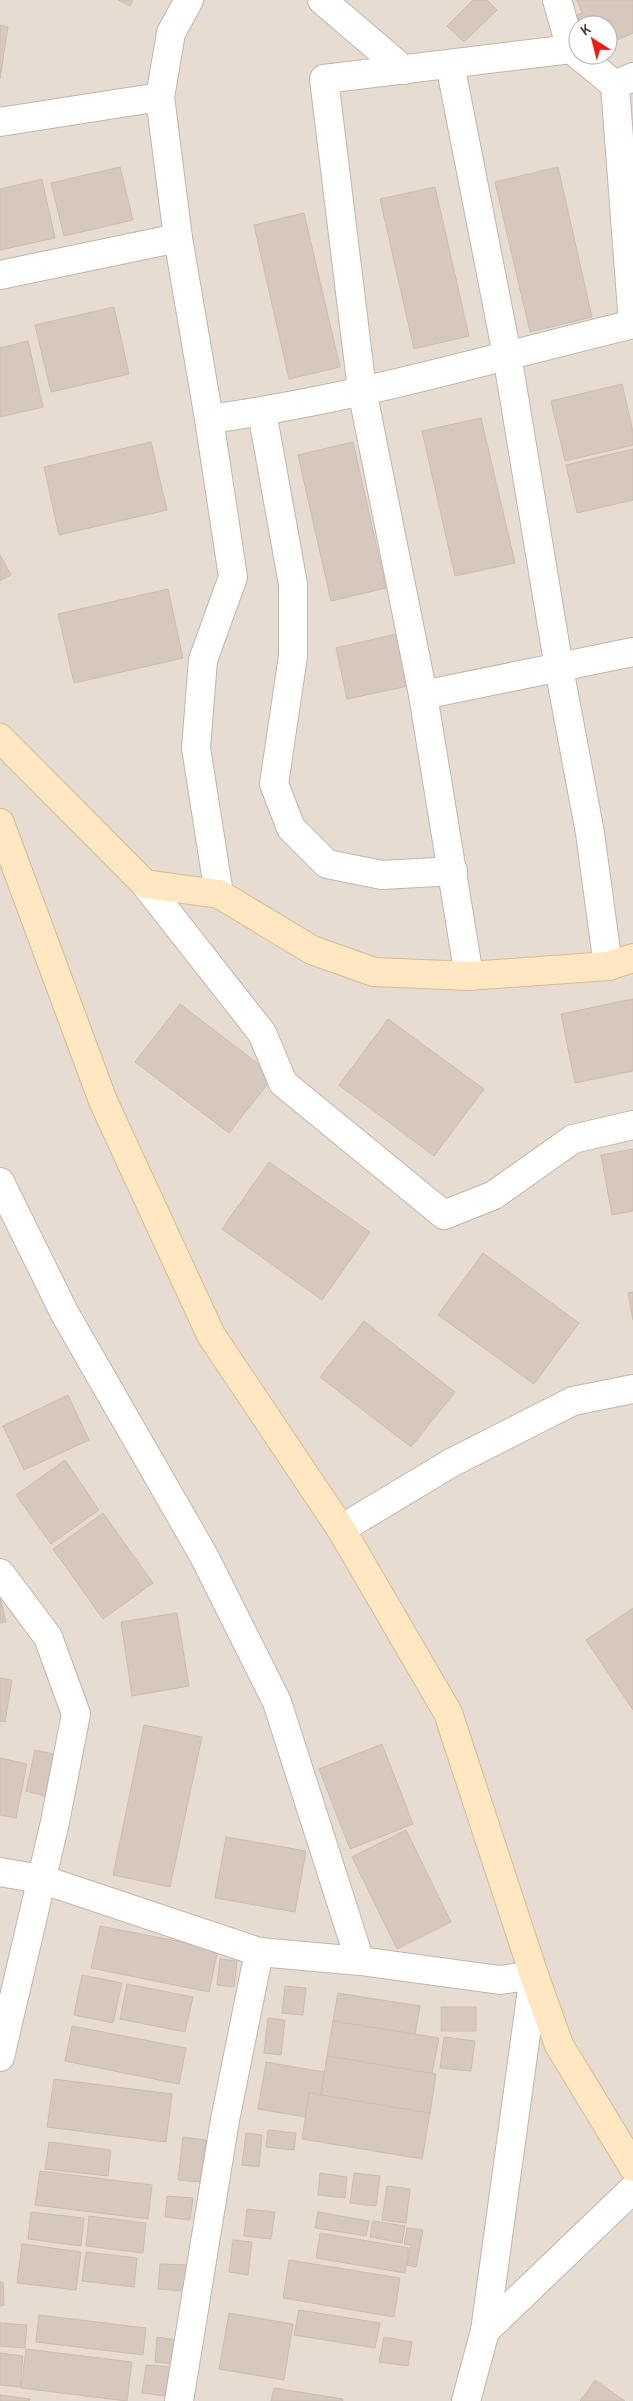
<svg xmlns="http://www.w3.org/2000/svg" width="633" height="2401" font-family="'Archivo Narrow',sans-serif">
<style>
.residential{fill:#e6dcd2;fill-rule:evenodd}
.building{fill:#d6c8bc;stroke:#cebcad}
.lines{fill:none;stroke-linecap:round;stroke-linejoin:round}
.street-casing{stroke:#c0b5a9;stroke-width:30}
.secondary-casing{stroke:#d5bb96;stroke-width:30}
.street{stroke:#fff;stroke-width:28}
.secondary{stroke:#fee7c1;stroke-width:28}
</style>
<rect width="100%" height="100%" fill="#f2ebe4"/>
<path class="residential" d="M 0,0 L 633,0 L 633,2401 L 0,2401 ZM 578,25 L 608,25 L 608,55 L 578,55 Z"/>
<g class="building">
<path d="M 118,0 L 133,0 L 130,6 Z"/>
<path d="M 473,0 L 487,0 L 497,10 L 464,42 L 447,26 Z"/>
<path d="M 577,0 L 633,0 L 633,33 L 608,44 L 608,25 L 581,25 L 577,15 L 582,13 Z"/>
<path d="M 0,25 L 8,27 L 0,79 Z"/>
<path d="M 120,167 L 133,220 L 64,236 L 51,183 Z"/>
<path d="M 558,167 L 592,317 L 530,332 L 495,182 Z"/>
<path d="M 42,179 L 55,238 L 0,250 L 0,189 Z"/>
<path d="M 435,187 L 469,336 L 414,349 L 380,199 Z"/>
<path d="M 304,213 L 340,367 L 289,379 L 254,225 Z"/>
<path d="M 114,307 L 129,374 L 51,392 L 35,325 Z"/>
<path d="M 28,341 L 43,407 L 0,417 L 0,348 Z"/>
<path d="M 622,384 L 633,432 L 633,445 L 565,461 L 551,401 Z"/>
<path d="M 481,418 L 515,563 L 455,576 L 422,431 Z"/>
<path d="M 151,442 L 167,510 L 59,535 L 44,467 Z"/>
<path d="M 353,442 L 386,588 L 331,601 L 298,455 Z"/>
<path d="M 633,449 L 633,500 L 577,513 L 566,465 Z"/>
<path d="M 0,555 L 11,575 L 0,581 Z"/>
<path d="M 168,589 L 183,658 L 74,683 L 58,614 Z"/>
<path d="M 396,634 L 408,686 L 347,699 L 336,648 Z"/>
<path d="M 633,999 L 633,1071 L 575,1083 L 561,1014 Z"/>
<path d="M 180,1004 L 274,1076 L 229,1133 L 135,1062 Z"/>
<path d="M 388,1019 L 484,1089 L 434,1156 L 339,1085 Z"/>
<path d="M 633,1149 L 633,1211 L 612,1215 L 601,1155 Z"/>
<path d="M 269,1162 L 370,1232 L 322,1300 L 222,1229 Z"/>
<path d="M 483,1253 L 579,1323 L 534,1384 L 438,1315 Z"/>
<path d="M 633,1292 L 633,1320 L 628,1293 Z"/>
<path d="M 364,1321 L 455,1392 L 411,1447 L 320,1377 Z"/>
<path d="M 68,1395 L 89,1440 L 24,1470 L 3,1426 Z"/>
<path d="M 65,1460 L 99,1510 L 51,1544 L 16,1495 Z"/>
<path d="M 103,1513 L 153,1583 L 103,1619 L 53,1549 Z"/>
<path d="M 0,1596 L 6,1622 L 0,1623 Z"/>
<path d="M 633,1608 L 633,1710 L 586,1640 Z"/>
<path d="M 177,1613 L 189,1686 L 132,1696 L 121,1622 Z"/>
<path d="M 0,1678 L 12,1680 L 5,1722 L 0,1721 Z"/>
<path d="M 144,1725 L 202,1737 L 170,1887 L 113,1875 Z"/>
<path d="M 382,1744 L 413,1824 L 350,1849 L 319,1769 Z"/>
<path d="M 35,1750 L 54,1754 L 45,1796 L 26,1791 Z"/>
<path d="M 0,1758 L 27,1764 L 16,1818 L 0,1815 Z"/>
<path d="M 406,1830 L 451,1922 L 397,1949 L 352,1857 Z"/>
<path d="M 226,1837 L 306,1851 L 295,1912 L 215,1898 Z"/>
<path d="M 100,1926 L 218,1949 L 209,1992 L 91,1968 Z"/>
<path d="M 220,1959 L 237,1961 L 234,1987 L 217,1985 Z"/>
<path d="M 82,1975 L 122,1983 L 113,2023 L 74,2015 Z"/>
<path d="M 127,1984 L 193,1997 L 185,2032 L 120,2019 Z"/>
<path d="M 285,1986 L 306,1988 L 303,2015 L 282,2013 Z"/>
<path d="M 338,1993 L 420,2006 L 415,2035 L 333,2021 Z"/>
<rect x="441" y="2007" width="35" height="24"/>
<path d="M 268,2018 L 285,2020 L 281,2055 L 264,2053 Z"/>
<path d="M 333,2021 L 439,2038 L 432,2074 L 327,2056 Z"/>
<path d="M 72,2026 L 186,2048 L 179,2084 L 65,2061 Z"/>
<path d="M 444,2037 L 475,2041 L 471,2071 L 440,2068 Z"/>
<path d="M 327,2056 L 436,2074 L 430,2114 L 321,2095 Z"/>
<path d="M 266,2062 L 324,2072 L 321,2095 L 309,2093 L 305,2117 L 258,2109 Z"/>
<path d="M 54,2079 L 172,2094 L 166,2142 L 47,2127 Z"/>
<path d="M 309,2093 L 430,2113 L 422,2159 L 302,2139 Z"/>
<path d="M 268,2130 L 296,2133 L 294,2150 L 266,2147 Z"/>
<path d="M 246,2133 L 262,2135 L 259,2167 L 242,2165 Z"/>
<path d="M 183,2137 L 206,2140 L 200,2182 L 178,2180 Z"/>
<path d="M 49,2142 L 111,2150 L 108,2176 L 45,2169 Z"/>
<path d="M 40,2171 L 152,2185 L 148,2219 L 35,2205 Z"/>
<path d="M 320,2173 L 347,2177 L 345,2198 L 318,2195 Z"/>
<path d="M 354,2173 L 380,2176 L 376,2206 L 350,2203 Z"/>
<path d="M 387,2186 L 410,2189 L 406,2223 L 382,2220 Z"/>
<path d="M 167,2196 L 193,2198 L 190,2220 L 165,2217 Z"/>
<path d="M 247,2209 L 275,2212 L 271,2239 L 244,2236 Z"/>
<path d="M 31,2212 L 84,2218 L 81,2246 L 28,2239 Z"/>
<path d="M 318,2212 L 369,2221 L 366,2236 L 315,2228 Z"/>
<path d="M 89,2216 L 146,2223 L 143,2253 L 86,2246 Z"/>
<path d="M 373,2221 L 405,2226 L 402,2243 L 370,2237 Z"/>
<path d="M 407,2228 L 423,2230 L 416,2267 L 407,2265 L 411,2245 L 404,2244 Z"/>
<path d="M 320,2233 L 409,2248 L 405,2273 L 316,2258 Z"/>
<path d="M 233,2240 L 252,2242 L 248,2275 L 229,2272 Z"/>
<path d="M 22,2244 L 81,2252 L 76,2290 L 17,2283 Z"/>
<path d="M 86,2252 L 137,2258 L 134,2287 L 82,2281 Z"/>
<path d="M 289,2260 L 400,2278 L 394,2317 L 283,2298 Z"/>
<path d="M 160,2264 L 187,2265 L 186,2291 L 158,2289 Z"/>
<path d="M 0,2282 L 3,2282 L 4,2305 L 0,2306 Z"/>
<path d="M 299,2310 L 380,2323 L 375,2348 L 294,2335 Z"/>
<path d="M 229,2313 L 293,2324 L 284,2380 L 219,2369 Z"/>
<path d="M 39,2315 L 146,2328 L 143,2355 L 36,2342 Z"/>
<path d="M 0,2323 L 27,2325 L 25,2348 L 0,2346 Z"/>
<path d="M 157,2337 L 178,2340 L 175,2364 L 155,2362 Z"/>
<path d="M 384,2337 L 412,2342 L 408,2366 L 379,2362 Z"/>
<path d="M 26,2349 L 132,2362 L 127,2401 L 21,2388 Z"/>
<path d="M 0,2353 L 23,2356 L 20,2387 L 0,2385 Z"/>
<path d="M 146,2365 L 170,2367 L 166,2396 L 142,2393 Z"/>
<path d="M 595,2380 L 625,2401 L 580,2401 Z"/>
<path d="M 274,2388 L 343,2399 L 343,2401 L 271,2401 Z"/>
<path d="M 0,2395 L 30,2399 L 29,2401 L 0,2401 Z"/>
</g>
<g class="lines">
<g class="street-casing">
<g id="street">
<path d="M 189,0 L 171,33 L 160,97 L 178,238 L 209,419 L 233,577 L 203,660 L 196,748 L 219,894"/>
<path d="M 322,0 L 404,70"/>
<path d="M 571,49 L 615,85"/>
<path d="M 450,64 L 507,355 L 559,668 L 590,833 L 608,966"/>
<path d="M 633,77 L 615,85 L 633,324"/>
<path d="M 0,122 L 160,97"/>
<path d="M 0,275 L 178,238"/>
<path d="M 262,412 L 293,584 L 293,656 L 274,784 L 291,828 L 327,864 L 382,875 L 453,871"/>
<path d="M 209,419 C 352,400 493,358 633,324"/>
<path d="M 423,695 L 633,652"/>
<path d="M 145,884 L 262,1033 L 283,1083 L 444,1215 L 494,1195 L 573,1139 L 633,1125"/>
<path d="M 469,976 L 423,695 L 362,390 L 324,79 L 571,49 L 557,0"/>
<path d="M 0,1182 L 65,1314 L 204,1556 L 277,1702 L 360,1961"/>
<path d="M 341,1529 L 451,1463 L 573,1401 L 633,1389"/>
<path d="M 0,1573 L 48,1637 L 76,1714 L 55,1822 L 0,2057"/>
<path d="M 0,1872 L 41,1879 L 259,1952 L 360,1961 L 500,1980 L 534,1975 L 485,2331 L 466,2401"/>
<path d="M 485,2331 L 633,2189"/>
<path d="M 179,2401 L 225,2120 L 259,1952"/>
</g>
</g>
<g class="secondary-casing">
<g id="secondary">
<path d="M 0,738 L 145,884 L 219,894 L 312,950 L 374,972 L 469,976 L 608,966 L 633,958"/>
<path d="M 0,823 L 103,1101 L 211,1335 L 341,1529 L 448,1713 L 534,1975 L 559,2045 L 633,2167"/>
</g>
</g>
<use href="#street" class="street"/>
<use href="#secondary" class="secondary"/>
</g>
<g transform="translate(593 40) rotate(324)"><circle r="24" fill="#ffffff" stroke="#b4b1ae"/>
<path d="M0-4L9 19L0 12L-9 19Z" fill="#f71715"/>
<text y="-8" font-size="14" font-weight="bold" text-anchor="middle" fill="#433b34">K</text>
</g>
</svg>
